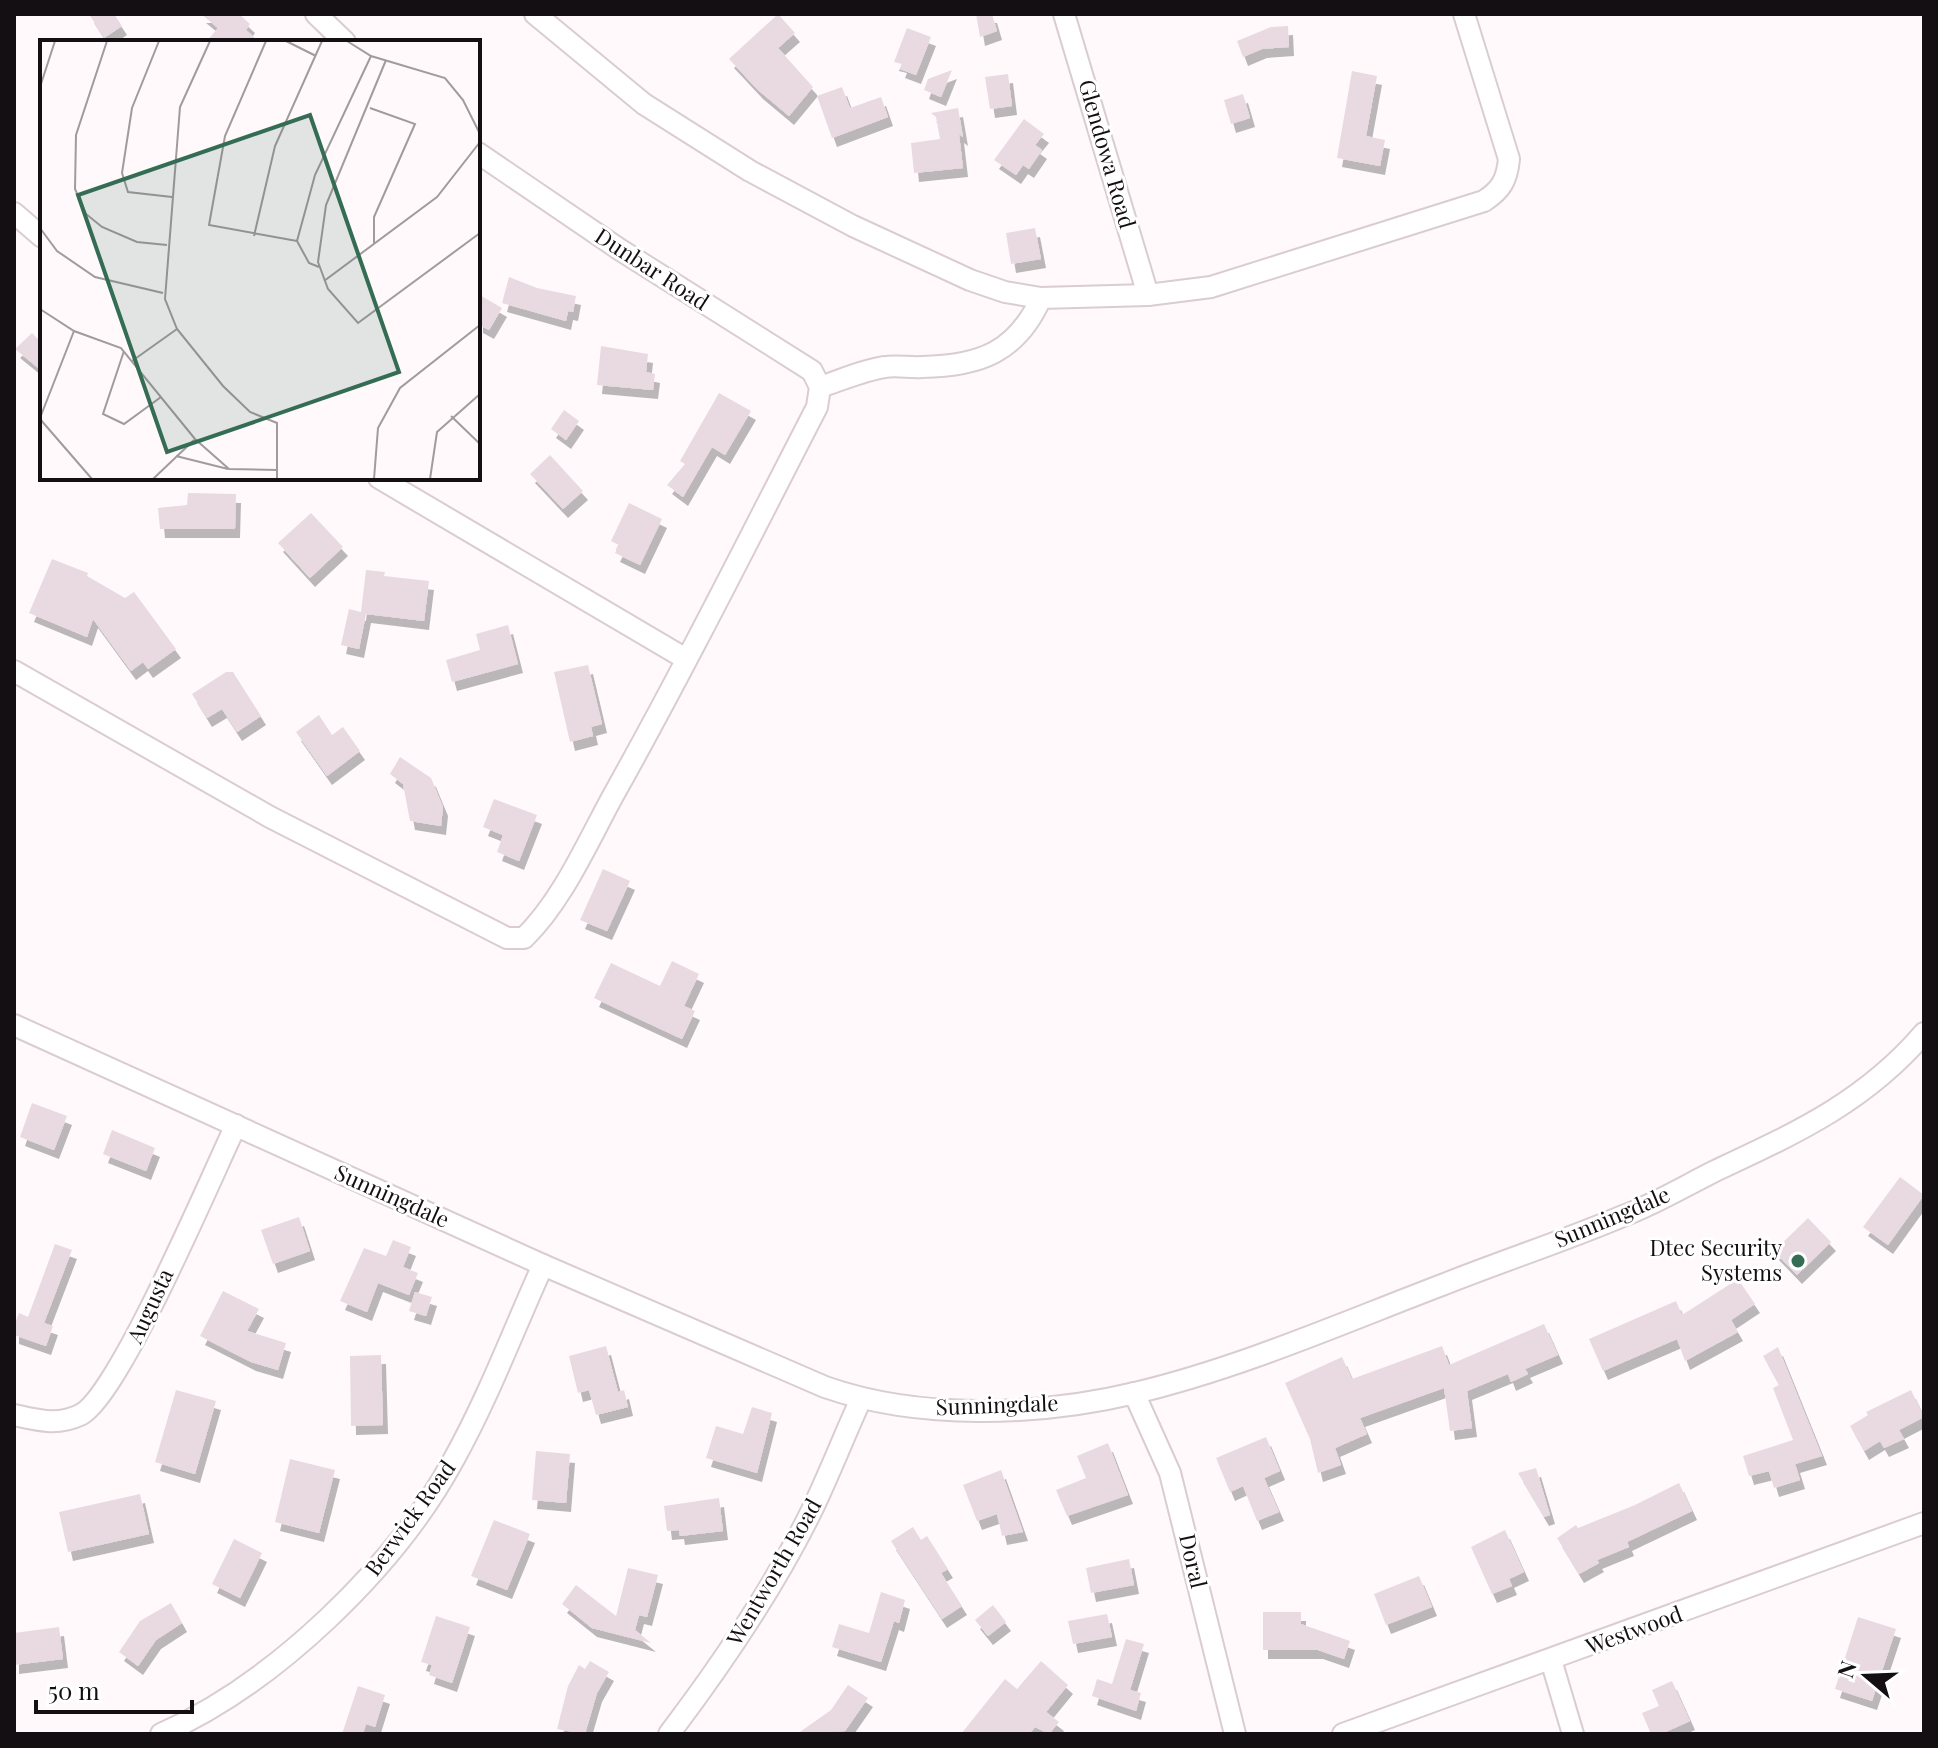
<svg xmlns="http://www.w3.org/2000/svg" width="1938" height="1748" font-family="'Playfair Display',serif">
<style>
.building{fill:#e9dae2;filter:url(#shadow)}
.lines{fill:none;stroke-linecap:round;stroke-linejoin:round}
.minor-casing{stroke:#daccd3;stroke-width:24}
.minor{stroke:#fff;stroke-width:20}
.poi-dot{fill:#346d54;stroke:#fff;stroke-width:3}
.labels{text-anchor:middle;stroke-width:6;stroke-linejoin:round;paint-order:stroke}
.street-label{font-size:22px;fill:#140f12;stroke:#fff}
.poi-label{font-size:22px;fill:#140f12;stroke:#fff;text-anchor:end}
.inset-road{fill:none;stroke:#a19b9e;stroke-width:2}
.view{fill:#346d54;fill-opacity:0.15;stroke:#346d54;stroke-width:4}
.inset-edge{fill:none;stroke:#140f12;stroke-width:4}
</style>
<defs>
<filter id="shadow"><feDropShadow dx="5" dy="9" stdDeviation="0" flood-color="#0004"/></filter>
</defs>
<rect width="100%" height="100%" fill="#fff9fc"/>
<g class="building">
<path d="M 89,14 L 114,14 L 122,26 L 104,38 Z"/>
<path d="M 201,14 L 239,14 L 250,24 L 246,30 L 259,42 L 206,42 L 218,28 Z"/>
<path d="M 778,14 L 795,33 L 778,48 L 813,87 L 789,116 L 758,90 L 729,59 Z"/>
<path d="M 976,14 L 992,14 L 997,31 L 980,37 Z"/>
<path d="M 1288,26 L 1289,47 L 1262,49 L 1243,57 L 1237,41 L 1271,27 Z"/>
<path d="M 907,28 L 931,37 L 916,75 L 900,69 L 902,64 L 894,62 Z"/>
<path d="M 952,70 L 941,97 L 924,90 L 928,79 Z"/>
<path d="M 1352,71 L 1377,76 L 1366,136 L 1385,140 L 1380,166 L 1337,158 Z"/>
<path d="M 1008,74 L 1012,106 L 990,109 L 985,77 Z"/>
<path d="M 842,87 L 850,108 L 881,97 L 888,117 L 832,138 L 817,96 Z"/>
<path d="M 1243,94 L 1250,118 L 1231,124 L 1224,100 Z"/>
<path d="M 958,108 L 963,137 L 959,134 L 963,168 L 914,173 L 911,143 L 940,139 L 936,117 L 931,113 Z"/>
<path d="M 1024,119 L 1044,134 L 1035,145 L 1042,150 L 1029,169 L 1023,165 L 1016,175 L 994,160 Z"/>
<path d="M 1035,228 L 1041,259 L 1011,264 L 1006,233 Z"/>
<path d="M 509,277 L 537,288 L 576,296 L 573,312 L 568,311 L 566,321 L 502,303 Z"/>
<path d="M 478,294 L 502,308 L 489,330 L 478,324 Z"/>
<path d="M 32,333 L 42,343 L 42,371 L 15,349 Z"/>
<path d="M 601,346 L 648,354 L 646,372 L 655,374 L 653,390 L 597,385 Z"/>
<path d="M 719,393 L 751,411 L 725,455 L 712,447 L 683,497 L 667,485 L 685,464 L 680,461 Z"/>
<path d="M 564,410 L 579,421 L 566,440 L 551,429 Z"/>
<path d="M 550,455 L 583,491 L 563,509 L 530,474 Z"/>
<path d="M 188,493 L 236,494 L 235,529 L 160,529 L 158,508 L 187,505 Z"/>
<path d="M 629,503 L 662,519 L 640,565 L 615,553 L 619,545 L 611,541 Z"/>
<path d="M 311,513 L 343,547 L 310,578 L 278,543 Z"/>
<path d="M 52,559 L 88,573 L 87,576 L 125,598 L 134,592 L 176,649 L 148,669 L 143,662 L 131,671 L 93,619 L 87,637 L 29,613 Z"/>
<path d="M 366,570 L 385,572 L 384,576 L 429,581 L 424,621 L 366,614 L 359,649 L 341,645 L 349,609 L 361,612 Z"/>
<path d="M 508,625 L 518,664 L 452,682 L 446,660 L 480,650 L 476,634 Z"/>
<path d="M 588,665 L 602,724 L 591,727 L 593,736 L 570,742 L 554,672 Z"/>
<path d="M 226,672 L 233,672 L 261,716 L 237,732 L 222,709 L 207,718 L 192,694 Z"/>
<path d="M 319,715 L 332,735 L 343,727 L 360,751 L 327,776 L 296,732 Z"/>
<path d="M 400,757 L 431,778 L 443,807 L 441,826 L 410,821 L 403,784 L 390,774 Z"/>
<path d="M 494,799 L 537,815 L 519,861 L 497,852 L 503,835 L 483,827 Z"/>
<path d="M 603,869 L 630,881 L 607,931 L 580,920 Z"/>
<path d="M 672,961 L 699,974 L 684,1006 L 695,1011 L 682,1039 L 594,998 L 611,963 L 660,986 Z"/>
<path d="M 32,1103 L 67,1116 L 54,1150 L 20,1137 Z"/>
<path d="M 112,1130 L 155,1148 L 146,1171 L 103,1154 Z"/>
<path d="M 1900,1177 L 1924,1195 L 1888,1245 L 1863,1227 Z"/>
<path d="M 299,1217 L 310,1251 L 273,1264 L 261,1230 Z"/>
<path d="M 1808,1218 L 1831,1242 L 1797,1275 L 1774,1251 Z"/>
<path d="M 393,1240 L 411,1247 L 403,1267 L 418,1273 L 409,1295 L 378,1283 L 367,1312 L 340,1301 L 364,1248 L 386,1256 Z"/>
<path d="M 55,1244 L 72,1250 L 44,1323 L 53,1326 L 46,1346 L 14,1335 L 14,1326 L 19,1313 L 28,1317 Z"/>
<path d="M 1738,1279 L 1755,1304 L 1731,1320 L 1738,1332 L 1685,1361 L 1677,1339 L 1603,1371 L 1589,1339 L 1676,1301 L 1682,1315 Z"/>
<path d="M 223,1291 L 259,1309 L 247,1331 L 286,1343 L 278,1370 L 251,1362 L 200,1336 Z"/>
<path d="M 415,1292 L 432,1297 L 426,1316 L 409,1311 Z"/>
<path d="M 1544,1324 L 1558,1355 L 1525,1369 L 1528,1374 L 1511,1382 L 1508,1374 L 1467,1391 L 1472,1428 L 1450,1431 L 1444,1388 L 1360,1418 L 1367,1434 L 1335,1448 L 1341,1465 L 1318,1473 L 1310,1439 L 1285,1383 L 1342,1357 L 1352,1379 L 1442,1346 L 1449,1365 Z"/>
<path d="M 606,1346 L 618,1392 L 624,1390 L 628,1407 L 596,1415 L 589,1390 L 578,1393 L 569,1356 Z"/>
<path d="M 1778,1347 L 1822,1456 L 1795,1464 L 1800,1480 L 1774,1488 L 1769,1471 L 1749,1476 L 1743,1456 L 1793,1440 L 1773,1388 L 1779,1385 L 1763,1356 Z"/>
<path d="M 381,1355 L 383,1425 L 351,1426 L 350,1356 Z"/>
<path d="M 176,1390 L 216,1401 L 195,1474 L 155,1462 Z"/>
<path d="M 1911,1390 L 1924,1417 L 1899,1430 L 1904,1439 L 1884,1448 L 1880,1441 L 1864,1451 L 1850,1426 L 1868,1415 L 1866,1412 Z"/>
<path d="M 752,1407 L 772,1413 L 757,1473 L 706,1458 L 716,1426 L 743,1434 Z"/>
<path d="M 1266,1437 L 1280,1471 L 1264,1478 L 1279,1512 L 1257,1521 L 1243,1486 L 1230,1492 L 1216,1458 Z"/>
<path d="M 1108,1443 L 1128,1495 L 1067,1516 L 1056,1490 L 1086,1478 L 1077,1456 Z"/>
<path d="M 536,1451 L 570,1454 L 566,1503 L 532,1500 Z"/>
<path d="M 290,1459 L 335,1470 L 319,1533 L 275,1522 Z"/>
<path d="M 1536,1468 L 1550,1515 L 1544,1517 L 1518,1473 Z"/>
<path d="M 1001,1470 L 1023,1532 L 1002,1536 L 997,1514 L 977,1521 L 963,1485 Z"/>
<path d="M 1679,1483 L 1692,1511 L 1627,1542 L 1629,1547 L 1597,1560 L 1599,1563 L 1579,1574 L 1557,1538 L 1576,1525 L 1578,1528 L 1635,1505 Z"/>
<path d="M 140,1494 L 149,1534 L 68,1552 L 59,1512 Z"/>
<path d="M 719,1498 L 723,1531 L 680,1536 L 679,1530 L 667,1531 L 664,1506 Z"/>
<path d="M 494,1520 L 530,1534 L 507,1590 L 471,1576 Z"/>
<path d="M 913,1527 L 921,1540 L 927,1536 L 948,1569 L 941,1573 L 962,1606 L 942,1619 L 891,1541 Z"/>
<path d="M 1505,1530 L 1524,1572 L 1509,1579 L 1512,1586 L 1492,1594 L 1471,1547 Z"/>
<path d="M 234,1539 L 262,1553 L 240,1598 L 212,1584 Z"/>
<path d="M 1129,1559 L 1134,1585 L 1091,1593 L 1086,1568 Z"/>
<path d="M 628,1568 L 658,1575 L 647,1617 L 639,1615 L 635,1630 L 651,1643 L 592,1628 L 562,1604 L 576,1585 L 616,1616 Z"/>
<path d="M 1419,1576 L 1432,1607 L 1386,1625 L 1374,1594 Z"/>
<path d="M 881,1592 L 905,1600 L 899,1623 L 894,1621 L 881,1662 L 832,1647 L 839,1624 L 869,1633 Z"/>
<path d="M 171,1603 L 182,1623 L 156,1640 L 138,1666 L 119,1652 L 140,1621 Z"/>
<path d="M 993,1605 L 1006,1622 L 988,1636 L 975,1620 Z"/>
<path d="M 1263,1612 L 1301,1612 L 1301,1624 L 1350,1641 L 1344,1659 L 1318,1650 L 1263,1650 Z"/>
<path d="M 1107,1614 L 1112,1637 L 1073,1644 L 1068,1621 Z"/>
<path d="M 436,1616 L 470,1627 L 452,1683 L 429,1675 L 432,1665 L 421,1662 Z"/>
<path d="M 1858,1617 L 1896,1629 L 1872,1701 L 1835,1689 Z"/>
<path d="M 59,1627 L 63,1659 L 14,1665 L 14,1633 Z"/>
<path d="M 1126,1639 L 1144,1644 L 1130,1690 L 1141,1693 L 1136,1711 L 1092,1696 L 1097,1679 L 1112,1684 Z"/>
<path d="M 590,1661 L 609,1672 L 597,1693 L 585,1734 L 557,1729 L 568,1686 L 579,1665 L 585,1669 Z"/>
<path d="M 1041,1661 L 1068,1685 L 1046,1712 L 1059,1722 L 1049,1734 L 1035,1727 L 1029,1734 L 961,1734 L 1005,1679 L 1017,1689 Z"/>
<path d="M 1672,1681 L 1690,1721 L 1661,1734 L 1651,1734 L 1642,1713 L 1659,1706 L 1652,1690 Z"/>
<path d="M 848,1685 L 868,1698 L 845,1731 L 797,1734 L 831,1710 Z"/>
<path d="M 358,1686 L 385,1695 L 375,1727 L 366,1724 L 363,1734 L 342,1734 Z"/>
</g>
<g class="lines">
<g class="minor-casing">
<g id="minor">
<path d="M 316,14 L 345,42"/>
<path d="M 535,14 L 644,104 L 750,171 L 853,226 L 970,280 L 1005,292 L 1041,298 L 1148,295 L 1211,287 L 1484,201 C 1501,190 1507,180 1509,159 L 1464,14"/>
<path d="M 1064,14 L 1148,295"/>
<path d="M 478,153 L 619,249 L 812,371 L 820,387"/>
<path d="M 14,213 L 42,237"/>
<path d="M 820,387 C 842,380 863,370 885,367 C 897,365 910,368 922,367 C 980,366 1017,352 1041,298"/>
<path d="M 379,478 L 686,659"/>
<path d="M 14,671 L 270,817 L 507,938 L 524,938 C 563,900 588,841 614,794 C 685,667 750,537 817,407 L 820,387"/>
<path d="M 14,1025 L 543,1265 L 825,1387 C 919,1420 1039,1416 1135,1393 C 1240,1368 1342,1323 1442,1285 C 1502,1261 1564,1241 1623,1216 C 1655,1204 1685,1186 1715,1171 C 1796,1133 1865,1102 1924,1033"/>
<path d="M 1134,1393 L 1170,1473 L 1235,1734"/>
<path d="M 14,1415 C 37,1420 57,1426 80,1415 C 118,1398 212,1175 236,1125"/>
<path d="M 1551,1660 L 1573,1734"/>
<path d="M 161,1734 C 274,1684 395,1568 454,1459 C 488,1398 514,1329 543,1265"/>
<path d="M 669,1734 C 722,1664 772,1591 811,1512 C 829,1475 844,1436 861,1399"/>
<path d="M 1343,1734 L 1924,1523"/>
</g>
</g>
<use href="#minor" class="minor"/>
</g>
<circle class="poi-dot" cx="1798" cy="1261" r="8"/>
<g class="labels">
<g class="street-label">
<text transform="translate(1107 154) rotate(74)" y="8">Glendowa Road</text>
<text transform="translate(652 269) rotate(33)" y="8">Dunbar Road</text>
<text transform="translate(392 1196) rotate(24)" y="8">Sunningdale</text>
<text transform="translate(1612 1217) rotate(-23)" y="8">Sunningdale</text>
<text transform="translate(150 1306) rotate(-65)" y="8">Augusta</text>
<text transform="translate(997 1405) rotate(-2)" y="8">Sunningdale</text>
<text transform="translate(410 1518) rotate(-54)" y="8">Berwick Road</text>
<text transform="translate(1193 1561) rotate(77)" y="8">Doral</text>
<text transform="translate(774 1572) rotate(-60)" y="8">Wentworth Road</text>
<text transform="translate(1634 1630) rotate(-20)" y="8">Westwood</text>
</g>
<g class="poi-label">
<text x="1782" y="1256">Dtec Security<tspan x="1782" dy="25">Systems</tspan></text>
</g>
</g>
<g transform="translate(40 40)">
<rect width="440" height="440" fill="#fff9fc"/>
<path class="inset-road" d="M 67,1 L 36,95 L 35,149 L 46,174 L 62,187 L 97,202 L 127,205M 119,1 L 92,68 L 82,133 L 88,152 L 132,157M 170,1 L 140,67 L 125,259 L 137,289 L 183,346 L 210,372 L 237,383 L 237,439M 226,1 L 185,96 L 169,185 L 257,201M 246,1 L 276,16M 307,1 L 331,16 L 405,38 L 423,60 L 440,94M 346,20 L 286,165 L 278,222 L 288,249 L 318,283 L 440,193M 0,47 L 15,1M 330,68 L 375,84 L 334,177 L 334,204M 0,188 L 17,211 L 55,237 L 123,253M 214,196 L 235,106 L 282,1M 257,201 L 275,135 L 331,16M 257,201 L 269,223 L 279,227M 284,241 L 397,157 L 440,102M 0,269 L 34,291 L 81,308 L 155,399 L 189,429 L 237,430M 84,311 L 63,374 L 84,384 L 121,357M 92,321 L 137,289M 411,376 L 440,404M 0,378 L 34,291M 0,379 L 52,439M 136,416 L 188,429M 113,439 L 154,400M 334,439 L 338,388 L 360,348 L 440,285M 390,439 L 397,392 L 440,354"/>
<path class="view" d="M 270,75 L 359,332 L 127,412 L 38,155 Z"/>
<rect width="440" height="440" class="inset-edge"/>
</g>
<rect width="1938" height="1748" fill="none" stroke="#140f12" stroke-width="32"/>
<g transform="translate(1866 1676) rotate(289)" stroke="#ffffff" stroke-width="6" paint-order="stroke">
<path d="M0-6L14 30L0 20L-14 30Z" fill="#140f12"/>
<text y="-12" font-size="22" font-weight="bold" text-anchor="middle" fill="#140f12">N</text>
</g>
<path d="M36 1700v12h156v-12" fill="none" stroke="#140f12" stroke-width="4"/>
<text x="48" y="1700" font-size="24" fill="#140f12" stroke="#ffffff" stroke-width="6" paint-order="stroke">50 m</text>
</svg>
